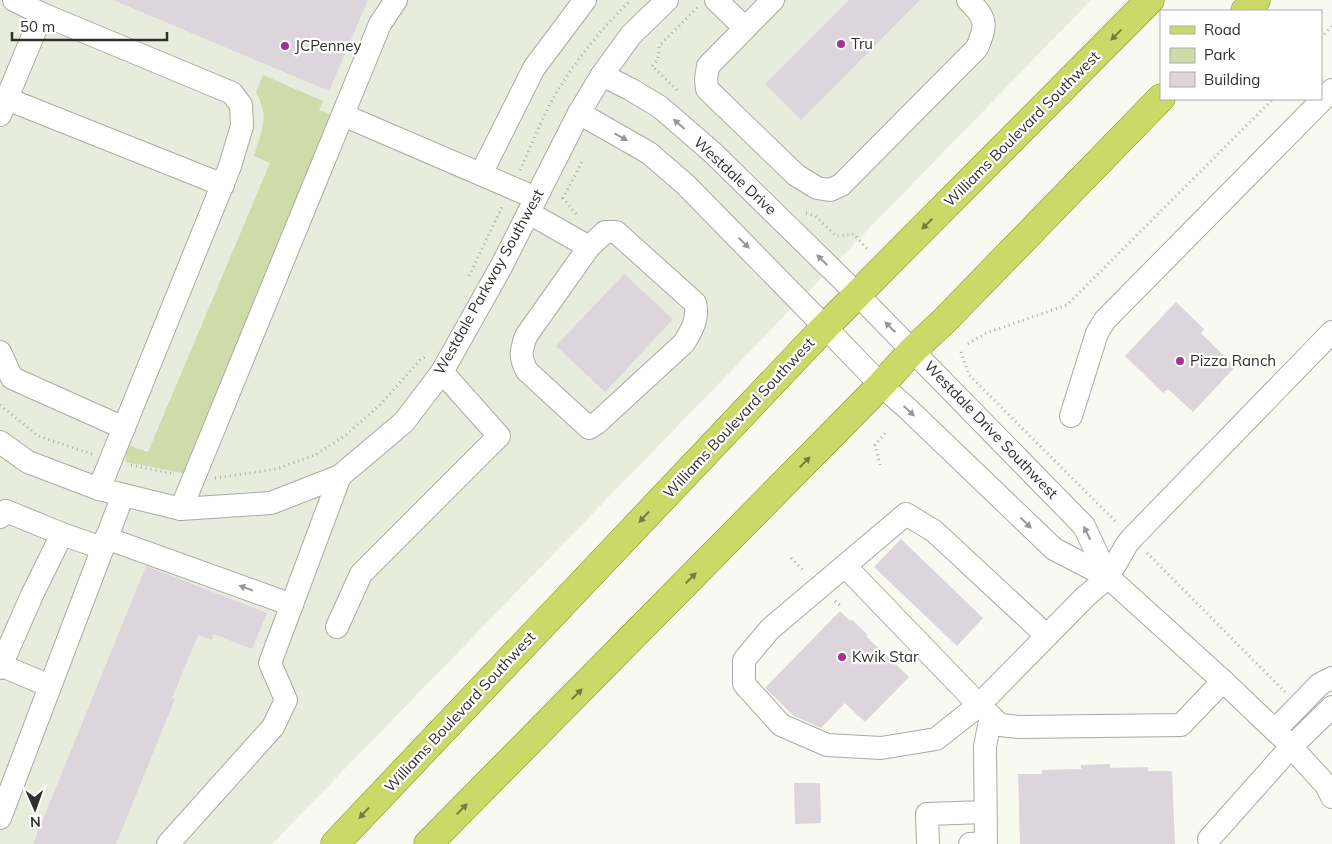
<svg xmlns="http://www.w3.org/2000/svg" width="1332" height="844" font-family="Mulish,sans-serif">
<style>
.built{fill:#e8ecdd}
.green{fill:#d0dbaa}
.building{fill:#dcd5db}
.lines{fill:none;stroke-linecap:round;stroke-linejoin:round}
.minor-casing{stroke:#a9aaa3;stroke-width:24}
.major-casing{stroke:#7e8d11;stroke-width:29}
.path{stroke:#a9aaa3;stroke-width:3;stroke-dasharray:1 4;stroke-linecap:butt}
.minor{stroke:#fff;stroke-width:22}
.major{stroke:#cbd968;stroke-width:28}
.oneway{fill:#757b47}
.oneway2{fill:#979796}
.poi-dot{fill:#9f3496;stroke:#fff;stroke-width:2}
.labels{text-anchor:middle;stroke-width:4.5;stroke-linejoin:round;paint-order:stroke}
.poi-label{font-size:15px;fill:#2f2f2c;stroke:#fff;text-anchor:start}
.street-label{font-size:15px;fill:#2f2f2c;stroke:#fff}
</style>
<rect width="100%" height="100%" fill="#f8faf1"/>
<path class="built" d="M 0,0 L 1091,0 L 272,844 L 0,844 Z"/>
<path class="green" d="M 263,75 L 323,101 L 319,110 L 336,117 L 187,474 L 126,462 L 126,449 L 128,445 L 148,452 L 270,163 L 254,156 C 262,128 270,119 256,92 Z"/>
<g class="building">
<path d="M 113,0 L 368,0 L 329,91 Z"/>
<path d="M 849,0 L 920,0 L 801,120 L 765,84 Z"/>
<path d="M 624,274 L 673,319 L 605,392 L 556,346 Z"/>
<path d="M 1176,302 L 1204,329 L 1201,333 L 1235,367 L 1193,412 L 1168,389 L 1163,393 L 1125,356 Z"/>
<path d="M 901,539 L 983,618 L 957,646 L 874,567 Z"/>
<path d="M 146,566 L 267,613 L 252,649 L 214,634 L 212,640 L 198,635 L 172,698 L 175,699 L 116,844 L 33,844 Z"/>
<path d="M 840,611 L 850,621 L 852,620 L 868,635 L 866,636 L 909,677 L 865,722 L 845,703 L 821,728 L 794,716 L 765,688 Z"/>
<path d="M 1110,764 L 1110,768 L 1148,767 L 1148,771 L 1172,771 L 1175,844 L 1020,844 L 1018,774 L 1042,774 L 1042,770 L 1081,769 L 1081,765 Z"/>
<path d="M 794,783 L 820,783 L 821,823 L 795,824 Z"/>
</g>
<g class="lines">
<g class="minor-casing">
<g id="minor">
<path d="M 14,0 L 42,14"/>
<path d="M 716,0 L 745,28"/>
<path d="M 773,0 L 708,66 L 706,79 L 707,89 L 796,175 L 817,188 L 830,190 L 841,185 L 977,48 C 987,24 987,19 968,0"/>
<path d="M 602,75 L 630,89 L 660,107 L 712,152 L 857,294 L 1084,526 L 1108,577"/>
<path d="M 7,99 L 223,185"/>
<path d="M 579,113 L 649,153 L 686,185 L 825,327 L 881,385 L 908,409 L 1054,549 L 1108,577 L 1223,681 L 1284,739 L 1326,785 L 1332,797"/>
<path d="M 0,115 L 42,14 L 232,93 L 241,105 L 242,126 L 230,166 L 99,489"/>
<path d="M 343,115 L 536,198"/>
<path d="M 481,174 L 534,68 L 585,0"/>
<path d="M 529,213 L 589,247 L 605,232 L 616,232 L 695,303 C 699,318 692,330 684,343 L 597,423 L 589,428 L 527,371 C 519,356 521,351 526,336 L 589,247"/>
<path d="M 0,352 L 12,378 L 124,428"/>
<path d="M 1071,416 L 1097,333 L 1105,320 L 1332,90"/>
<path d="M 0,442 L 28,462 L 99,489 L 181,509 L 271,503 L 340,476 L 404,422 L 442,372 L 501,267 L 579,113 L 602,75 L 631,35 L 667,0"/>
<path d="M 181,509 L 380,24 L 396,0"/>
<path d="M 0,517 L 6,511 L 62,534"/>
<path d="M 106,538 L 292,605"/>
<path d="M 845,566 L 979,705 L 936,739 L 881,748 L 827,745 L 781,725 L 744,684 L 744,660 L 770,629 L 906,514 L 934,531 L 1047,636"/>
<path d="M 337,627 L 361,574 L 499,436 L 442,372"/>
<path d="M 0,665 L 50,686"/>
<path d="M 0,668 L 32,595 L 62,534 L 102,548"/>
<path d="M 1223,681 L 1181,725 L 1019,727 L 1000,725 L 979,705 L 1085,597 L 1108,577 L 1127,544 L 1132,538 L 1332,332"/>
<path d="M 1275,730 L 1320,684 L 1332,678"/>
<path d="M 0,818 L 123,495"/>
<path d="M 1209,839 L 1291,747 L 1332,707"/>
<path d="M 168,844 L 273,727 L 286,700 L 270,663 L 340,476"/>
<path d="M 928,844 L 927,814 L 985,812"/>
<path d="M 970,844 L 986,843 L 985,746 L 991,716"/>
</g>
</g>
<g class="major-casing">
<g id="major">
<path d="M 1245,11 L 1256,0"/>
<path d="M 335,844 L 825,327 L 1150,0"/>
<path d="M 428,844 L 881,385 L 913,350 L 944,321 L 1161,98"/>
</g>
</g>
<g class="path">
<path d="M 1321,38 L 1332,26"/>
<path d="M 677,90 L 652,66 L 658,59 L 659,46 L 698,7"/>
<path d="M 520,170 C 532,144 544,113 558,90 C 578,57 603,27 631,0"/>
<path d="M 806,213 L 815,216 L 836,236 L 854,234 L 867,249"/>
<path d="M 576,214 L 563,198 L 582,162"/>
<path d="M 469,276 L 502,207"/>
<path d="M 968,344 L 986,333 L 1067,305 L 1273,99"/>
<path d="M 961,352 L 969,375 L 1118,524"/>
<path d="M 0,405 L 38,436 L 92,454"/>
<path d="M 131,465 L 174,474"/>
<path d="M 880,465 L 875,445 L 887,431"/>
<path d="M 215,478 L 276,469 L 315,455 L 346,435 L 380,405 L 420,360 L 425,357"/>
<path d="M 1147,553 L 1285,692"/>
<path d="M 791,558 L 805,572"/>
<path d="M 835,601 L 841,606"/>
</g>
<use href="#minor" class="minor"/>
<use href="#major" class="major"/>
</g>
<defs><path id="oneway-solid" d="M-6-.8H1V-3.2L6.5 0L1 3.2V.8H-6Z" transform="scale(1.25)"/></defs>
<g class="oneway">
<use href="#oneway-solid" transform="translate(1116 35) rotate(135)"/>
<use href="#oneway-solid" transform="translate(927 224) rotate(135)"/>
<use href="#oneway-solid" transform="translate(805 462) rotate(-45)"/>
<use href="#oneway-solid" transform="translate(644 517) rotate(133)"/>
<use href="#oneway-solid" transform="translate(691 578) rotate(-45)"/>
<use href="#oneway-solid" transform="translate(577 694) rotate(-45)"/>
<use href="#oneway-solid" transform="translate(462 809) rotate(-45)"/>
<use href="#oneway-solid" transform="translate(364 813) rotate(133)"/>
</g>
<g class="oneway2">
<use href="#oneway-solid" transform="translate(679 124) rotate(-139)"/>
<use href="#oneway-solid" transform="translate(621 137) rotate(29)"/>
<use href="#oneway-solid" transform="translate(744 243) rotate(45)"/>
<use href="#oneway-solid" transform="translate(822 260) rotate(-136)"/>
<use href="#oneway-solid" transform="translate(890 327) rotate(-135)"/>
<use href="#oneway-solid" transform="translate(909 411) rotate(43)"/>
<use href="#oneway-solid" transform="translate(1026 523) rotate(44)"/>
<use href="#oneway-solid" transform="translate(1087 533) rotate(-116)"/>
<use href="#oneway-solid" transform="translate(246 588) rotate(-160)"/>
</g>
<g class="poi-dot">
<circle cx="841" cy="44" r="5"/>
<circle cx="285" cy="46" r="5"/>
<circle cx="1180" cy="361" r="5"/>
<circle cx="842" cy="657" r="5"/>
</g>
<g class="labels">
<g class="poi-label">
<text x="851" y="49">Tru</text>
<text x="295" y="51">JCPenney</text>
<text x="1190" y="366">Pizza Ranch</text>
<text x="852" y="662">Kwik Star</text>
</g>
<g class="street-label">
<text transform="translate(1022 129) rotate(-45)" y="5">Williams Boulevard Southwest</text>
<text transform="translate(735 176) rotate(43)" y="5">Westdale Drive</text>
<text transform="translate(489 282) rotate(-61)" y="5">Westdale Parkway Southwest</text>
<text transform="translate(739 418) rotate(-47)" y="5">Williams Boulevard Southwest</text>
<text transform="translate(991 430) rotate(46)" y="5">Westdale Drive Southwest</text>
<text transform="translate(460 712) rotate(-47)" y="5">Williams Boulevard Southwest</text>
</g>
</g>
<rect x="1160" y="10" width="162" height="90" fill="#ffffff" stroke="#acacab"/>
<rect x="1170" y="26" width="25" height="8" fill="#cbd968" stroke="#acacab"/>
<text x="1204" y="35" font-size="15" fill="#2f2f2c">Road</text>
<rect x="1170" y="48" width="25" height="15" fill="#d0dbaa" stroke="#acacab"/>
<text x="1204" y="60" font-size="15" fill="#2f2f2c">Park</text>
<rect x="1170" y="72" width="25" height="15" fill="#dcd5db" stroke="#acacab"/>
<text x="1204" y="85" font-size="15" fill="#2f2f2c">Building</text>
<g transform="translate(35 809) rotate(178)" stroke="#ffffff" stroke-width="4" paint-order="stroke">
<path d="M0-4L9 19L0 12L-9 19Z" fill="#2f2f2c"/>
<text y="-8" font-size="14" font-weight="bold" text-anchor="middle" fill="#2f2f2c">N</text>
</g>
<path d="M12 32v8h155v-8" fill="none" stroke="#2f2f2c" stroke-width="2.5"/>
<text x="20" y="32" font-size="15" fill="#2f2f2c" stroke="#ffffff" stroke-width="4" paint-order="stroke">50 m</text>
</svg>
